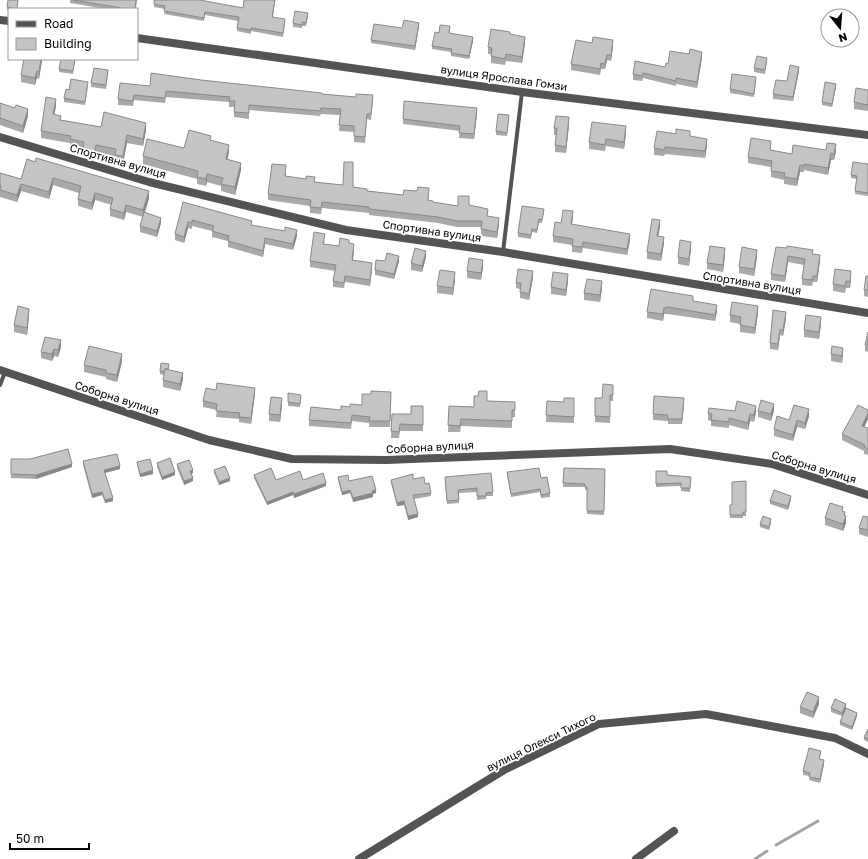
<svg xmlns="http://www.w3.org/2000/svg" width="868" height="859" font-family="'Golos Text',sans-serif">
<style>
.lines{fill:none;stroke-linecap:round;stroke-linejoin:round}
.stream{stroke:#a2a2a2;stroke-width:3}
.lane{stroke:#545454;stroke-width:4}
.street{stroke:#545454;stroke-width:8}
.wall{fill:#a9a9a9}
.shaded-wall{fill:#898989}
.building{fill:#c4c4c4;stroke:#898989}
.labels{text-anchor:middle;stroke-width:3.5;stroke-linejoin:round;paint-order:stroke}
.street-label{font-size:11px;fill:#000;stroke:#fff}
</style>
<rect width="100%" height="100%" fill="#fff"/>
<g class="lines">
<g class="stream">
<path d="M 776,845 L 818,821"/>
<path d="M 755,859 L 767,851"/>
</g>
<g class="lane">
<path d="M 503,252 L 522,92"/>
<path d="M 0,385 L 5,372"/>
</g>
<g class="street">
<path d="M 0,20 L 9,21"/>
<path d="M 137,38 L 522,92 L 868,135"/>
<path d="M 0,137 L 149,182 L 346,230 L 503,252 L 868,313"/>
<path d="M 0,370 L 209,440 L 292,459 L 386,460 L 670,449 L 772,464 L 868,495"/>
<path d="M 359,859 L 504,770 L 599,724 L 706,714 L 835,738 L 868,754"/>
<path d="M 636,859 L 674,831"/>
</g>
</g>
<g class="wall">
<path d="M 8,0 L 17,9 L 9,9 L 9,10 L 7,10 Z"/>
<path d="M 70,0 L 137,0 L 136,9 L 106,9 L 70,3 Z"/>
<path d="M 244,0 L 275,0 L 273,17 L 285,23 L 283,37 L 251,31 L 251,34 L 237,31 L 238,21 L 205,15 L 204,21 L 164,14 L 165,9 L 154,7 L 154,4 L 243,8 Z"/>
<path d="M 308,17 L 306,26 L 302,26 L 302,28 L 293,27 L 293,23 Z"/>
<path d="M 419,26 L 415,50 L 371,43 L 371,40 L 402,28 Z"/>
<path d="M 450,30 L 449,33 L 473,41 L 469,59 L 451,56 L 451,52 L 432,49 L 432,46 L 439,33 Z"/>
<path d="M 510,34 L 525,43 L 522,63 L 506,61 L 505,65 L 491,63 L 491,54 L 488,54 L 488,47 Z"/>
<path d="M 592,43 L 613,46 L 611,61 L 607,60 L 605,69 L 601,69 L 600,75 L 571,70 L 571,64 Z"/>
<path d="M 702,57 L 697,88 L 676,84 L 676,86 L 643,78 L 642,81 L 633,80 L 633,74 L 665,67 L 668,64 Z"/>
<path d="M 42,59 L 39,79 L 37,78 L 35,85 L 21,82 L 21,75 Z"/>
<path d="M 75,59 L 73,74 L 59,72 L 59,69 Z"/>
<path d="M 767,61 L 765,74 L 754,72 L 754,68 Z"/>
<path d="M 799,71 L 793,101 L 773,99 L 773,94 Z"/>
<path d="M 108,73 L 106,89 L 91,87 L 91,83 Z"/>
<path d="M 201,80 L 373,100 L 371,120 L 367,119 L 365,143 L 354,142 L 354,132 L 339,131 L 340,115 L 321,114 L 320,116 L 249,110 L 249,119 L 234,117 L 234,107 L 229,107 L 229,102 L 166,97 L 165,103 L 134,100 L 133,106 L 118,105 L 118,99 L 150,86 Z"/>
<path d="M 756,81 L 754,97 L 730,93 L 730,89 Z"/>
<path d="M 88,85 L 85,105 L 64,102 L 64,98 L 69,90 Z"/>
<path d="M 836,87 L 832,107 L 822,105 L 822,102 Z"/>
<path d="M 868,90 L 868,111 L 854,109 L 854,102 Z"/>
<path d="M 0,103 L 28,116 L 23,133 L 0,125 Z"/>
<path d="M 56,106 L 54,115 L 61,120 L 101,127 L 146,130 L 143,146 L 127,143 L 123,163 L 115,162 L 115,156 L 96,153 L 95,158 L 83,156 L 83,149 L 70,147 L 70,143 L 41,138 L 41,131 Z"/>
<path d="M 477,113 L 474,139 L 459,138 L 460,131 L 403,124 L 403,119 Z"/>
<path d="M 509,119 L 507,136 L 496,135 L 496,131 Z"/>
<path d="M 569,124 L 566,153 L 555,152 L 555,145 L 556,135 L 554,135 L 554,128 Z"/>
<path d="M 626,133 L 624,149 L 606,146 L 605,151 L 589,149 L 589,142 Z"/>
<path d="M 690,136 L 707,146 L 705,158 L 665,154 L 664,156 L 654,155 L 654,148 Z"/>
<path d="M 211,140 L 229,152 L 227,159 L 241,170 L 235,195 L 221,191 L 221,186 L 207,182 L 206,186 L 197,184 L 197,179 L 143,164 L 143,156 L 184,148 Z"/>
<path d="M 771,148 L 771,150 L 792,154 L 826,150 L 836,151 L 834,160 L 831,160 L 828,175 L 804,170 L 804,172 L 800,172 L 797,186 L 784,184 L 784,180 L 771,177 L 771,167 L 748,163 L 748,157 Z"/>
<path d="M 27,159 L 149,198 L 145,213 L 161,223 L 157,237 L 140,232 L 140,226 L 143,217 L 126,212 L 124,220 L 110,216 L 110,209 L 112,205 L 95,200 L 92,210 L 78,206 L 78,199 L 79,193 L 53,185 L 49,199 L 21,191 L 17,202 L 0,197 L 0,173 L 21,179 Z"/>
<path d="M 868,164 L 868,196 L 855,194 L 857,179 L 851,178 L 851,175 Z"/>
<path d="M 286,172 L 286,177 L 315,182 L 353,187 L 367,191 L 403,195 L 429,194 L 428,200 L 433,203 L 458,206 L 469,205 L 499,224 L 497,238 L 481,236 L 481,227 L 457,227 L 438,223 L 369,215 L 369,213 L 322,208 L 321,214 L 310,213 L 310,206 L 268,200 L 268,194 Z"/>
<path d="M 183,202 L 252,225 L 297,236 L 293,250 L 265,244 L 263,257 L 228,247 L 228,241 L 212,237 L 212,231 L 192,226 L 192,229 L 188,228 L 184,243 L 175,240 L 175,234 Z"/>
<path d="M 544,212 L 542,223 L 539,223 L 537,233 L 532,232 L 531,239 L 518,237 L 518,233 Z"/>
<path d="M 573,217 L 572,224 L 630,240 L 627,255 L 583,248 L 582,253 L 572,252 L 572,245 L 553,242 L 553,236 L 561,223 Z"/>
<path d="M 660,227 L 658,236 L 664,243 L 661,261 L 647,259 L 647,252 Z"/>
<path d="M 325,240 L 324,244 L 339,246 L 349,243 L 354,250 L 353,260 L 372,269 L 370,286 L 345,282 L 344,288 L 333,287 L 333,281 L 335,271 L 310,267 L 310,261 Z"/>
<path d="M 776,247 L 813,254 L 820,261 L 817,282 L 813,282 L 812,286 L 802,285 L 802,279 L 804,265 L 788,262 L 785,282 L 771,280 L 771,274 Z"/>
<path d="M 691,248 L 689,266 L 678,264 L 678,257 Z"/>
<path d="M 725,255 L 723,272 L 707,269 L 707,263 Z"/>
<path d="M 426,257 L 422,272 L 411,270 L 411,263 Z"/>
<path d="M 757,257 L 754,276 L 739,273 L 739,267 Z"/>
<path d="M 385,261 L 399,261 L 394,279 L 375,275 L 375,270 Z"/>
<path d="M 483,267 L 481,280 L 467,278 L 467,271 Z"/>
<path d="M 868,276 L 868,297 L 864,296 L 864,290 Z"/>
<path d="M 533,277 L 529,300 L 520,298 L 520,289 L 516,288 L 516,283 Z"/>
<path d="M 851,278 L 850,288 L 846,288 L 845,293 L 833,291 L 833,284 Z"/>
<path d="M 455,279 L 453,295 L 437,293 L 437,286 Z"/>
<path d="M 568,281 L 566,296 L 551,294 L 551,287 Z"/>
<path d="M 602,288 L 600,302 L 584,300 L 584,293 Z"/>
<path d="M 693,301 L 717,311 L 715,321 L 668,314 L 664,314 L 663,321 L 647,318 L 647,312 Z"/>
<path d="M 758,313 L 755,334 L 740,332 L 740,324 L 730,322 L 730,315 Z"/>
<path d="M 29,315 L 27,335 L 14,332 L 14,325 Z"/>
<path d="M 786,318 L 783,336 L 780,335 L 778,350 L 770,349 L 770,343 Z"/>
<path d="M 821,324 L 819,339 L 804,337 L 804,330 Z"/>
<path d="M 868,332 L 868,352 L 865,351 L 865,345 Z"/>
<path d="M 61,347 L 58,357 L 54,356 L 52,361 L 41,358 L 41,352 Z"/>
<path d="M 831,354 L 843,354 L 842,363 L 831,361 Z"/>
<path d="M 122,361 L 117,382 L 106,379 L 106,377 L 84,372 L 84,365 Z"/>
<path d="M 169,368 L 169,370 L 183,379 L 180,391 L 163,387 L 163,380 L 164,375 L 160,374 L 160,371 Z"/>
<path d="M 613,385 L 613,401 L 610,401 L 610,423 L 595,422 L 595,398 L 602,398 Z"/>
<path d="M 216,390 L 255,394 L 251,424 L 239,422 L 239,419 L 216,417 L 217,410 L 203,407 L 203,401 Z"/>
<path d="M 391,392 L 390,427 L 369,427 L 369,423 L 352,421 L 351,429 L 309,426 L 309,420 L 350,407 L 362,405 L 371,394 Z"/>
<path d="M 301,398 L 300,407 L 288,406 L 288,402 Z"/>
<path d="M 574,398 L 574,423 L 546,422 L 547,401 L 564,402 Z"/>
<path d="M 487,401 L 515,402 L 515,417 L 512,417 L 512,428 L 461,426 L 460,432 L 448,432 L 449,406 L 474,407 Z"/>
<path d="M 684,404 L 682,424 L 668,424 L 668,421 L 653,420 L 653,414 Z"/>
<path d="M 282,405 L 280,422 L 269,421 L 269,414 Z"/>
<path d="M 423,406 L 423,431 L 400,431 L 399,438 L 391,438 L 392,414 L 411,414 Z"/>
<path d="M 774,410 L 771,421 L 758,417 L 758,411 Z"/>
<path d="M 868,410 L 868,419 L 864,427 L 868,428 L 868,455 L 864,454 L 864,451 L 842,440 L 842,434 Z"/>
<path d="M 735,411 L 756,412 L 754,422 L 750,421 L 748,430 L 729,425 L 729,428 L 711,426 L 711,421 L 708,420 L 708,413 Z"/>
<path d="M 809,416 L 805,429 L 797,427 L 793,441 L 774,436 L 774,429 L 789,420 Z"/>
<path d="M 11,459 L 72,467 L 36,479 L 11,478 Z"/>
<path d="M 83,461 L 120,469 L 105,473 L 113,501 L 105,503 L 102,495 L 92,498 L 83,465 Z"/>
<path d="M 137,462 L 153,474 L 140,477 L 137,465 Z"/>
<path d="M 157,463 L 175,475 L 162,480 L 157,467 Z"/>
<path d="M 177,464 L 193,473 L 191,474 L 193,481 L 184,485 L 177,468 Z"/>
<path d="M 564,468 L 605,469 L 604,515 L 587,514 L 587,490 L 585,490 L 585,487 L 563,487 Z"/>
<path d="M 214,470 L 230,481 L 219,485 L 214,473 Z"/>
<path d="M 656,471 L 667,475 L 691,477 L 690,492 L 681,491 L 681,486 L 656,487 Z"/>
<path d="M 507,472 L 541,478 L 550,493 L 550,497 L 541,498 L 540,492 L 511,497 L 507,475 Z"/>
<path d="M 254,475 L 276,480 L 303,480 L 326,486 L 294,498 L 293,495 L 267,505 L 254,478 Z"/>
<path d="M 338,477 L 376,493 L 373,494 L 373,497 L 353,502 L 350,493 L 342,495 L 338,480 Z"/>
<path d="M 413,479 L 431,493 L 431,496 L 414,499 L 418,517 L 408,520 L 404,505 L 397,506 L 391,483 L 391,480 Z"/>
<path d="M 445,481 L 493,492 L 493,496 L 486,496 L 486,499 L 477,500 L 477,492 L 459,493 L 459,503 L 447,504 Z"/>
<path d="M 746,481 L 746,516 L 743,516 L 743,518 L 730,518 L 730,505 L 732,505 Z"/>
<path d="M 791,499 L 788,510 L 770,504 L 770,501 Z"/>
<path d="M 843,511 L 845,515 L 846,523 L 843,531 L 825,525 L 825,518 Z"/>
<path d="M 868,517 L 868,537 L 859,534 L 859,528 Z"/>
<path d="M 771,522 L 769,530 L 760,527 L 760,524 Z"/>
<path d="M 819,704 L 813,718 L 800,713 L 800,707 Z"/>
<path d="M 846,707 L 846,708 L 857,716 L 852,730 L 840,725 L 840,722 L 842,716 L 831,712 L 831,708 Z"/>
<path d="M 868,729 L 868,742 L 864,740 L 864,737 Z"/>
<path d="M 821,754 L 819,759 L 824,764 L 820,783 L 809,780 L 810,776 L 803,775 L 803,771 Z"/>
</g>
<g class="shaded-wall">
<path d="M 419,23 L 419,26 L 415,50 L 415,46 Z"/>
<path d="M 473,37 L 473,41 L 469,59 L 469,56 Z"/>
<path d="M 525,37 L 525,43 L 522,63 L 522,57 Z"/>
<path d="M 613,40 L 613,46 L 611,61 L 611,55 Z"/>
<path d="M 702,52 L 702,57 L 697,88 L 697,82 Z"/>
<path d="M 607,55 L 607,60 L 605,69 L 605,64 Z"/>
<path d="M 41,59 L 42,59 L 42,61 L 39,79 L 39,72 Z"/>
<path d="M 799,67 L 799,71 L 793,101 L 793,97 Z"/>
<path d="M 37,71 L 37,78 L 35,85 L 35,78 Z"/>
<path d="M 836,84 L 836,87 L 832,107 L 832,104 Z"/>
<path d="M 56,99 L 56,106 L 53,122 L 53,114 Z"/>
<path d="M 477,108 L 477,113 L 474,139 L 474,134 Z"/>
<path d="M 28,109 L 28,116 L 23,133 L 23,126 Z"/>
<path d="M 569,117 L 569,124 L 566,153 L 566,147 Z"/>
<path d="M 146,123 L 146,130 L 143,146 L 143,139 Z"/>
<path d="M 626,126 L 626,133 L 624,149 L 624,142 Z"/>
<path d="M 127,135 L 127,143 L 123,163 L 123,156 Z"/>
<path d="M 707,139 L 707,146 L 705,158 L 705,151 Z"/>
<path d="M 836,144 L 836,151 L 834,160 L 834,154 Z"/>
<path d="M 96,145 L 96,153 L 95,158 L 95,151 Z"/>
<path d="M 229,145 L 229,152 L 226,166 L 226,159 Z"/>
<path d="M 831,153 L 831,160 L 828,175 L 828,168 Z"/>
<path d="M 241,163 L 241,170 L 235,195 L 235,187 Z"/>
<path d="M 800,165 L 800,172 L 797,186 L 797,179 Z"/>
<path d="M 207,174 L 207,182 L 206,186 L 206,179 Z"/>
<path d="M 53,178 L 53,185 L 49,199 L 49,192 Z"/>
<path d="M 21,184 L 21,191 L 17,202 L 17,195 Z"/>
<path d="M 149,191 L 149,198 L 143,217 L 143,210 Z"/>
<path d="M 95,193 L 95,200 L 92,210 L 92,203 Z"/>
<path d="M 126,205 L 126,212 L 124,220 L 124,213 Z"/>
<path d="M 573,211 L 573,217 L 571,230 L 571,224 Z"/>
<path d="M 161,218 L 161,223 L 157,237 L 157,231 Z"/>
<path d="M 499,218 L 499,224 L 497,238 L 497,232 Z"/>
<path d="M 660,220 L 660,227 L 657,242 L 657,236 Z"/>
<path d="M 188,222 L 188,228 L 184,243 L 184,237 Z"/>
<path d="M 297,230 L 297,236 L 293,250 L 293,244 Z"/>
<path d="M 630,234 L 630,240 L 627,255 L 627,249 Z"/>
<path d="M 664,237 L 664,243 L 661,261 L 661,254 Z"/>
<path d="M 265,238 L 265,244 L 263,257 L 263,251 Z"/>
<path d="M 691,242 L 691,248 L 689,266 L 689,259 Z"/>
<path d="M 354,244 L 354,250 L 352,266 L 352,260 Z"/>
<path d="M 725,248 L 725,255 L 723,272 L 723,265 Z"/>
<path d="M 757,250 L 757,257 L 754,276 L 754,269 Z"/>
<path d="M 426,251 L 426,257 L 422,272 L 422,266 Z"/>
<path d="M 820,255 L 820,261 L 817,282 L 817,276 Z"/>
<path d="M 399,256 L 399,261 L 394,279 L 394,274 Z"/>
<path d="M 788,256 L 788,262 L 785,282 L 785,276 Z"/>
<path d="M 483,260 L 483,267 L 481,280 L 481,273 Z"/>
<path d="M 372,263 L 372,269 L 370,286 L 370,280 Z"/>
<path d="M 533,271 L 533,277 L 529,300 L 529,294 Z"/>
<path d="M 851,271 L 851,278 L 850,288 L 850,282 Z"/>
<path d="M 455,272 L 455,279 L 453,295 L 453,288 Z"/>
<path d="M 568,274 L 568,281 L 566,296 L 566,290 Z"/>
<path d="M 602,281 L 602,288 L 600,302 L 600,295 Z"/>
<path d="M 717,305 L 717,311 L 715,321 L 715,315 Z"/>
<path d="M 758,306 L 758,313 L 755,334 L 755,328 Z"/>
<path d="M 664,308 L 664,314 L 663,321 L 663,314 Z"/>
<path d="M 29,309 L 29,315 L 27,335 L 27,328 Z"/>
<path d="M 786,312 L 786,318 L 783,336 L 783,330 Z"/>
<path d="M 821,317 L 821,324 L 819,339 L 819,332 Z"/>
<path d="M 780,330 L 780,335 L 778,350 L 778,344 Z"/>
<path d="M 61,340 L 61,347 L 58,357 L 58,350 Z"/>
<path d="M 843,348 L 843,354 L 842,363 L 842,356 Z"/>
<path d="M 54,349 L 54,356 L 52,361 L 52,354 Z"/>
<path d="M 122,354 L 122,361 L 117,382 L 117,375 Z"/>
<path d="M 183,373 L 183,379 L 180,391 L 180,384 Z"/>
<path d="M 255,388 L 255,394 L 251,424 L 251,418 Z"/>
<path d="M 282,398 L 282,405 L 280,422 L 280,415 Z"/>
<path d="M 684,398 L 684,404 L 682,424 L 682,419 Z"/>
<path d="M 774,404 L 774,410 L 771,421 L 771,414 Z"/>
<path d="M 756,406 L 756,412 L 754,422 L 754,415 Z"/>
<path d="M 809,409 L 809,416 L 805,429 L 805,423 Z"/>
<path d="M 868,413 L 868,419 L 862,432 L 862,426 Z"/>
<path d="M 750,414 L 750,421 L 748,430 L 748,423 Z"/>
<path d="M 797,420 L 797,427 L 793,441 L 793,435 Z"/>
<path d="M 72,464 L 72,467 L 36,479 L 36,475 Z"/>
<path d="M 120,466 L 120,469 L 104,473 L 104,470 Z"/>
<path d="M 153,470 L 153,474 L 140,477 L 140,474 Z"/>
<path d="M 193,470 L 193,473 L 190,474 L 190,471 Z"/>
<path d="M 175,472 L 175,475 L 162,480 L 162,477 Z"/>
<path d="M 193,478 L 193,481 L 184,485 L 184,481 Z"/>
<path d="M 230,478 L 230,481 L 219,485 L 219,482 Z"/>
<path d="M 326,483 L 326,486 L 294,498 L 294,494 Z"/>
<path d="M 350,490 L 350,493 L 342,495 L 342,492 Z"/>
<path d="M 376,490 L 376,493 L 373,494 L 373,497 L 353,502 L 353,498 Z"/>
<path d="M 102,492 L 102,495 L 92,498 L 92,494 Z"/>
<path d="M 293,492 L 293,495 L 267,505 L 267,502 Z"/>
<path d="M 791,496 L 791,499 L 788,510 L 788,506 Z"/>
<path d="M 113,498 L 113,501 L 105,503 L 105,500 Z"/>
<path d="M 404,501 L 404,505 L 397,506 L 397,503 Z"/>
<path d="M 418,514 L 418,517 L 408,520 L 408,516 Z"/>
<path d="M 846,516 L 846,523 L 843,531 L 843,524 Z"/>
<path d="M 771,519 L 771,522 L 769,530 L 769,527 Z"/>
<path d="M 819,697 L 819,704 L 813,718 L 813,712 Z"/>
<path d="M 846,704 L 846,707 L 842,716 L 842,713 Z"/>
<path d="M 857,713 L 857,716 L 852,730 L 852,727 Z"/>
<path d="M 824,760 L 824,764 L 820,783 L 820,779 Z"/>
</g>
<g class="building">
<path d="M 8,0 L 18,0 L 17,9 L 7,7 Z"/>
<path d="M 73,0 L 136,0 L 135,9 L 121,9 L 121,8 Z"/>
<path d="M 154,0 L 200,0 L 243,8 L 244,0 L 275,0 L 272,17 L 285,19 L 283,33 L 251,28 L 251,30 L 237,28 L 239,17 L 205,12 L 204,18 L 164,11 L 165,6 L 154,4 Z"/>
<path d="M 295,11 L 308,13 L 306,23 L 302,22 L 302,25 L 293,23 Z"/>
<path d="M 404,20 L 419,23 L 415,46 L 371,40 L 374,24 L 402,28 Z"/>
<path d="M 440,25 L 450,26 L 449,33 L 473,37 L 469,56 L 451,53 L 452,49 L 432,46 L 435,32 L 439,33 Z"/>
<path d="M 491,29 L 510,32 L 510,34 L 525,37 L 522,57 L 506,54 L 505,59 L 491,56 L 492,48 L 488,47 Z"/>
<path d="M 593,37 L 613,40 L 611,55 L 607,55 L 605,64 L 601,63 L 600,69 L 571,64 L 576,40 L 592,43 Z"/>
<path d="M 690,49 L 702,52 L 697,82 L 676,78 L 676,81 L 643,73 L 642,76 L 633,74 L 635,61 L 665,67 L 666,63 L 668,64 L 670,51 L 689,54 Z"/>
<path d="M 757,56 L 767,58 L 765,70 L 754,68 Z"/>
<path d="M 24,59 L 41,59 L 39,72 L 37,71 L 35,78 L 21,75 Z"/>
<path d="M 61,59 L 75,59 L 73,71 L 59,69 Z"/>
<path d="M 790,65 L 799,67 L 793,97 L 773,94 L 776,80 L 787,81 Z"/>
<path d="M 94,68 L 108,70 L 106,85 L 91,83 Z"/>
<path d="M 151,73 L 201,80 L 322,93 L 322,94 L 356,97 L 356,94 L 373,95 L 371,114 L 367,114 L 365,137 L 354,136 L 354,126 L 339,125 L 341,109 L 321,108 L 320,111 L 249,105 L 249,113 L 234,112 L 235,101 L 229,101 L 230,97 L 166,91 L 165,98 L 134,95 L 133,101 L 118,99 L 120,83 L 150,86 Z"/>
<path d="M 732,74 L 756,77 L 754,94 L 730,89 Z"/>
<path d="M 71,79 L 88,82 L 85,102 L 64,98 L 66,89 L 69,90 Z"/>
<path d="M 825,82 L 836,84 L 832,104 L 822,102 Z"/>
<path d="M 856,88 L 868,90 L 868,105 L 854,102 Z"/>
<path d="M 46,97 L 56,99 L 53,114 L 61,116 L 60,120 L 101,127 L 104,112 L 146,123 L 143,139 L 127,135 L 123,156 L 115,155 L 116,149 L 96,145 L 95,151 L 83,149 L 84,142 L 70,139 L 71,136 L 41,131 Z"/>
<path d="M 404,101 L 477,108 L 474,134 L 459,133 L 460,126 L 403,119 Z"/>
<path d="M 0,103 L 15,108 L 16,105 L 28,109 L 23,126 L 0,118 Z"/>
<path d="M 498,114 L 509,115 L 507,133 L 496,131 Z"/>
<path d="M 556,116 L 569,117 L 566,147 L 555,145 L 557,128 L 554,128 Z"/>
<path d="M 592,122 L 626,126 L 624,142 L 606,139 L 605,145 L 589,142 Z"/>
<path d="M 676,129 L 690,131 L 690,136 L 707,139 L 705,151 L 665,147 L 664,150 L 654,148 L 657,131 L 676,134 Z"/>
<path d="M 189,130 L 211,136 L 210,140 L 229,145 L 226,159 L 241,163 L 235,187 L 221,184 L 223,178 L 207,174 L 206,179 L 197,177 L 198,171 L 143,156 L 147,139 L 184,148 Z"/>
<path d="M 751,138 L 771,141 L 770,150 L 792,154 L 793,145 L 826,150 L 827,143 L 836,144 L 834,154 L 831,153 L 828,168 L 804,164 L 804,166 L 800,165 L 797,179 L 784,177 L 785,173 L 771,171 L 772,161 L 748,157 Z"/>
<path d="M 36,158 L 149,191 L 143,210 L 126,205 L 124,213 L 110,209 L 113,198 L 95,193 L 92,203 L 78,199 L 81,186 L 53,178 L 49,192 L 21,184 L 17,195 L 0,190 L 1,186 L 0,185 L 0,173 L 21,179 L 27,159 L 35,162 Z"/>
<path d="M 344,162 L 353,162 L 353,187 L 367,189 L 367,191 L 403,195 L 404,190 L 417,191 L 418,187 L 429,188 L 428,200 L 433,201 L 433,202 L 458,206 L 458,196 L 469,196 L 469,205 L 488,209 L 487,216 L 499,218 L 497,232 L 481,229 L 482,221 L 457,221 L 438,217 L 369,209 L 369,207 L 322,202 L 321,208 L 310,207 L 311,200 L 268,194 L 272,164 L 286,165 L 285,176 L 306,179 L 306,176 L 315,177 L 314,182 L 343,185 Z"/>
<path d="M 853,162 L 868,164 L 868,193 L 855,191 L 857,176 L 851,175 Z"/>
<path d="M 183,202 L 252,221 L 251,225 L 285,231 L 285,227 L 297,230 L 293,244 L 265,238 L 263,251 L 228,241 L 229,236 L 212,231 L 214,226 L 192,220 L 192,223 L 188,222 L 184,237 L 175,234 Z"/>
<path d="M 522,206 L 544,209 L 542,220 L 539,219 L 537,230 L 532,229 L 531,235 L 518,233 Z"/>
<path d="M 563,210 L 573,211 L 571,224 L 630,234 L 627,249 L 583,242 L 582,247 L 572,246 L 573,239 L 553,236 L 555,222 L 561,223 Z"/>
<path d="M 144,212 L 161,218 L 157,231 L 140,226 Z"/>
<path d="M 652,219 L 660,220 L 657,236 L 664,237 L 661,254 L 647,252 Z"/>
<path d="M 314,232 L 325,234 L 323,244 L 339,246 L 340,238 L 349,240 L 349,243 L 354,244 L 352,260 L 372,263 L 370,280 L 345,276 L 344,283 L 333,281 L 336,265 L 310,261 Z"/>
<path d="M 680,240 L 691,242 L 689,259 L 678,257 Z"/>
<path d="M 710,246 L 725,248 L 723,265 L 707,263 Z"/>
<path d="M 787,246 L 813,250 L 812,254 L 820,255 L 817,276 L 813,276 L 812,280 L 802,279 L 805,259 L 788,256 L 785,276 L 771,274 L 776,247 L 787,248 Z"/>
<path d="M 742,247 L 757,250 L 754,269 L 739,267 Z"/>
<path d="M 415,248 L 426,251 L 422,266 L 411,263 Z"/>
<path d="M 387,253 L 399,256 L 394,274 L 375,270 L 376,260 L 385,261 Z"/>
<path d="M 469,258 L 483,260 L 481,273 L 467,271 Z"/>
<path d="M 518,269 L 533,271 L 529,294 L 520,292 L 521,283 L 516,283 Z"/>
<path d="M 835,269 L 851,271 L 850,282 L 846,281 L 845,286 L 833,284 Z"/>
<path d="M 440,270 L 455,272 L 453,288 L 437,286 Z"/>
<path d="M 553,272 L 568,274 L 566,290 L 551,287 Z"/>
<path d="M 866,276 L 868,276 L 868,290 L 864,290 Z"/>
<path d="M 587,279 L 602,281 L 600,295 L 584,293 Z"/>
<path d="M 651,289 L 693,296 L 693,301 L 717,305 L 715,315 L 668,307 L 664,308 L 663,314 L 647,312 Z"/>
<path d="M 732,302 L 758,306 L 755,328 L 740,325 L 741,317 L 730,315 Z"/>
<path d="M 18,306 L 29,309 L 27,328 L 14,325 Z"/>
<path d="M 773,310 L 786,312 L 783,330 L 780,330 L 778,344 L 770,343 Z"/>
<path d="M 806,315 L 821,317 L 819,332 L 804,330 Z"/>
<path d="M 868,332 L 868,345 L 865,345 Z"/>
<path d="M 45,337 L 61,340 L 58,350 L 54,349 L 52,354 L 41,352 Z"/>
<path d="M 89,346 L 122,354 L 117,375 L 106,373 L 106,370 L 84,365 Z"/>
<path d="M 832,346 L 843,348 L 842,356 L 831,354 Z"/>
<path d="M 161,363 L 169,364 L 168,369 L 165,369 L 165,372 L 160,371 Z"/>
<path d="M 165,369 L 183,373 L 180,384 L 163,380 Z"/>
<path d="M 217,383 L 255,388 L 251,418 L 239,417 L 240,413 L 216,411 L 217,404 L 203,401 L 206,388 L 216,390 Z"/>
<path d="M 603,384 L 613,385 L 613,395 L 610,395 L 610,417 L 595,416 L 595,398 L 602,398 Z"/>
<path d="M 371,391 L 391,392 L 390,421 L 369,421 L 370,417 L 352,415 L 351,423 L 309,420 L 311,407 L 341,410 L 341,406 L 350,407 L 350,404 L 362,405 L 362,394 L 371,394 Z"/>
<path d="M 479,391 L 487,391 L 487,401 L 515,402 L 515,410 L 512,410 L 512,421 L 461,419 L 460,426 L 448,425 L 449,406 L 474,407 L 474,396 L 478,396 Z"/>
<path d="M 288,393 L 301,395 L 300,404 L 288,402 Z"/>
<path d="M 654,396 L 684,398 L 682,419 L 668,419 L 668,415 L 653,414 Z"/>
<path d="M 271,397 L 282,398 L 280,415 L 269,414 Z"/>
<path d="M 564,398 L 574,398 L 574,417 L 546,415 L 547,401 L 564,402 Z"/>
<path d="M 761,400 L 774,404 L 771,414 L 758,411 Z"/>
<path d="M 737,401 L 756,406 L 754,415 L 750,414 L 748,423 L 729,418 L 729,422 L 711,420 L 712,414 L 708,413 L 709,408 L 735,411 Z"/>
<path d="M 794,405 L 809,409 L 805,423 L 797,420 L 793,435 L 774,429 L 777,416 L 789,420 Z"/>
<path d="M 858,405 L 868,410 L 868,413 L 862,426 L 868,428 L 868,449 L 864,447 L 865,445 L 842,434 Z"/>
<path d="M 411,406 L 423,406 L 423,425 L 400,424 L 399,432 L 391,431 L 392,414 L 411,414 Z"/>
<path d="M 68,449 L 72,464 L 36,475 L 11,474 L 11,459 L 30,459 Z"/>
<path d="M 117,454 L 120,466 L 104,470 L 113,498 L 105,500 L 102,492 L 92,494 L 83,461 Z"/>
<path d="M 170,458 L 175,472 L 162,477 L 157,463 Z"/>
<path d="M 150,459 L 153,470 L 140,474 L 137,462 Z"/>
<path d="M 189,460 L 193,470 L 190,471 L 193,478 L 184,481 L 177,464 Z"/>
<path d="M 225,466 L 230,478 L 219,482 L 214,470 Z"/>
<path d="M 271,468 L 276,480 L 300,471 L 303,480 L 323,473 L 326,483 L 294,494 L 293,492 L 267,502 L 254,475 Z"/>
<path d="M 539,468 L 541,478 L 547,477 L 550,493 L 541,495 L 540,489 L 511,494 L 507,472 Z"/>
<path d="M 564,468 L 605,469 L 604,511 L 587,511 L 587,487 L 585,487 L 585,484 L 563,483 Z"/>
<path d="M 656,471 L 667,471 L 667,475 L 691,477 L 690,488 L 681,488 L 681,483 L 656,484 Z"/>
<path d="M 491,473 L 493,492 L 486,493 L 486,496 L 477,496 L 477,488 L 458,490 L 459,500 L 447,501 L 445,477 Z"/>
<path d="M 413,474 L 413,479 L 424,477 L 425,484 L 429,483 L 431,493 L 413,495 L 418,514 L 408,516 L 404,501 L 397,503 L 391,480 Z"/>
<path d="M 348,475 L 349,481 L 372,476 L 376,490 L 372,491 L 373,493 L 353,498 L 350,490 L 342,492 L 338,477 Z"/>
<path d="M 746,481 L 746,512 L 743,512 L 743,515 L 730,515 L 730,505 L 732,505 L 732,482 Z"/>
<path d="M 774,490 L 791,496 L 788,506 L 770,501 Z"/>
<path d="M 830,503 L 843,507 L 842,511 L 845,512 L 844,515 L 846,516 L 843,524 L 825,518 Z"/>
<path d="M 763,516 L 771,519 L 769,527 L 760,524 Z"/>
<path d="M 863,516 L 868,517 L 868,530 L 859,528 Z"/>
<path d="M 807,692 L 819,697 L 813,712 L 800,707 Z"/>
<path d="M 835,699 L 846,704 L 842,713 L 831,708 Z"/>
<path d="M 846,708 L 857,713 L 852,727 L 840,722 Z"/>
<path d="M 868,729 L 868,739 L 864,737 Z"/>
<path d="M 809,748 L 821,751 L 819,759 L 824,760 L 820,779 L 809,777 L 810,773 L 803,771 Z"/>
</g>
<g class="labels">
<g class="street-label">
<text transform="translate(504 78) rotate(8)" y="4">вулиця Ярослава Гомзи</text>
<text transform="translate(118 161) rotate(16)" y="4">Спортивна вулиця</text>
<text transform="translate(432 231) rotate(8)" y="4">Спортивна вулиця</text>
<text transform="translate(752 283) rotate(9)" y="4">Спортивна вулиця</text>
<text transform="translate(117 398) rotate(18)" y="4">Соборна вулиця</text>
<text transform="translate(430 447) rotate(-3)" y="4">Соборна вулиця</text>
<text transform="translate(814 467) rotate(17)" y="4">Соборна вулиця</text>
<text transform="translate(541 742) rotate(-26)" y="4">вулиця Олекси Тихого</text>
</g>
</g>
<rect x="8" y="8" width="130" height="52" fill="#ffffff" stroke="#999999"/>
<rect x="16" y="21" width="20" height="6" fill="#545454" stroke="#999999"/>
<text x="44" y="28" font-size="12" fill="#000000">Road</text>
<rect x="16" y="38" width="20" height="12" fill="#c4c4c4" stroke="#999999"/>
<text x="44" y="48" font-size="12" fill="#000000">Building</text>
<g transform="translate(840 28) rotate(163)"><circle r="19" fill="#ffffff" stroke="#999999"/>
<path d="M0-3L7 15L0 10L-7 15Z" fill="#000000"/>
<text y="-6" font-size="11" font-weight="bold" text-anchor="middle" fill="#000000">N</text>
</g>
<path d="M10 843v6h79v-6" fill="none" stroke="#000000" stroke-width="2"/>
<text x="16" y="843" font-size="12" fill="#000000" stroke="#ffffff" stroke-width="3" paint-order="stroke">50 m</text>
</svg>
